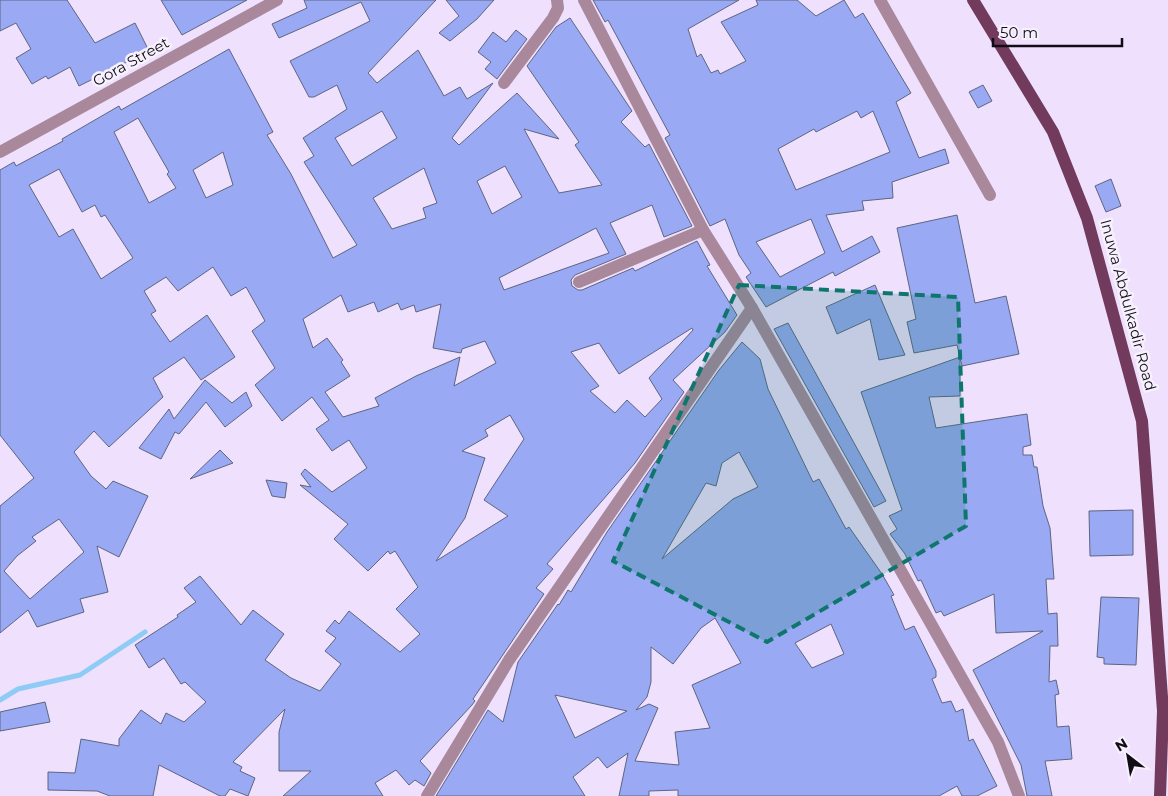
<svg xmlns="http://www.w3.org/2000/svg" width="1168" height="796" font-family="Montserrat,sans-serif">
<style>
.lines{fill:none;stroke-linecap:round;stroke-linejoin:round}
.stream{stroke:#8ecbf5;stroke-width:5}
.building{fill:#99a9f3;stroke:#5e6580;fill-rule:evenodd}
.minor{stroke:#aa889b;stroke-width:12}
.major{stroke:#723a5d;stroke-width:12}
.marked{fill:#0f766e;fill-opacity:0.2;stroke:#0f766e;stroke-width:4;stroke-dasharray:10 6;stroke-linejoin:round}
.labels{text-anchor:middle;stroke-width:5;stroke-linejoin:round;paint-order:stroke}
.street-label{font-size:15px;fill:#110c16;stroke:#f7f1fd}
</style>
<rect width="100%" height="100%" fill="#efe0fe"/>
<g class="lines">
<path class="stream" d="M 0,700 L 18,689 L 80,675 L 145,632"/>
</g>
<g class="building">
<path d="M 0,0 L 67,0 L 95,43 L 135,23 L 149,51 L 79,86 L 70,67 L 48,79 L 46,76 L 32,84 L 16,58 L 31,49 L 16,23 L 0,31 Z"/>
<path d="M 161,0 L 247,0 L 182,35 Z"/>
<path d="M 304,0 L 436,0 L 368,73 L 377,83 L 418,50 L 444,96 L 460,87 L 467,99 L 493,83 L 452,138 L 459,145 L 517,93 L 559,139 L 524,129 L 559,193 L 602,185 L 575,145 L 579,142 L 527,66 L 556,27 L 570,18 L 632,111 L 621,122 L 645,147 L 649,144 L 692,226 L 664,237 L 652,205 L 610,223 L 626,254 L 575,275 L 571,280 L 572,286 L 578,290 L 582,290 L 633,268 L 635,271 L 697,241 L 710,265 L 707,266 L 737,315 L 725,332 L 673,380 L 684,392 L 635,463 L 547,564 L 553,569 L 536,588 L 544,594 L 473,699 L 475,701 L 472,705 L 420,761 L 431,773 L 424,786 L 415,780 L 409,785 L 396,770 L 375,783 L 383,796 L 283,796 L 311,771 L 279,771 L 279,732 L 285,709 L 233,762 L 242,767 L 240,771 L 255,778 L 248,796 L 230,789 L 225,796 L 220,796 L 159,765 L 153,796 L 110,796 L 97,791 L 48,790 L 48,772 L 75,773 L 81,739 L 119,746 L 119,739 L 141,710 L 161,724 L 166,713 L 184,722 L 206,702 L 185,682 L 181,684 L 164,658 L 149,668 L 135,645 L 178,617 L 177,615 L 196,602 L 184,588 L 200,576 L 241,625 L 253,610 L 284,634 L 265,660 L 291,678 L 320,691 L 341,664 L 325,651 L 336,638 L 326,631 L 335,620 L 339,624 L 349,611 L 400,652 L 420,634 L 396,609 L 418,587 L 395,551 L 390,554 L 388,551 L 368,571 L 334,539 L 348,524 L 300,485 L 311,487 L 301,474 L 305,469 L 332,492 L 367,468 L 349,440 L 332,451 L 316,429 L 329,420 L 312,397 L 282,421 L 255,385 L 275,368 L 252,331 L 265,321 L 246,287 L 231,296 L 213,267 L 178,291 L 166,277 L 144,291 L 156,311 L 151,314 L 170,342 L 207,315 L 235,357 L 201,380 L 184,357 L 153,378 L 163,397 L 109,447 L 94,431 L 74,452 L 91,476 L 106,489 L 113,481 L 148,496 L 119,557 L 97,546 L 108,592 L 80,599 L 84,612 L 37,627 L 28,610 L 0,633 L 0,506 L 34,478 L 0,435 L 0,170 L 14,162 L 16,166 L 63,141 L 62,139 L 119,106 L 121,110 L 229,49 L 273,132 L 267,135 L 291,174 L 333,258 L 357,245 L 304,162 L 314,156 L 303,138 L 347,109 L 337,85 L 314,97 L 309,97 L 290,61 L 370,21 L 361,2 L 279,38 L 272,24 L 307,8 ZM 382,111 L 397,138 L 352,166 L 335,138 ZM 138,118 L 169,172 L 167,174 L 176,188 L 149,203 L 114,132 ZM 223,152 L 233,185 L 206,198 L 193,170 ZM 505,166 L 522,197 L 492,214 L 477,181 ZM 424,168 L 437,203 L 423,208 L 426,218 L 392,229 L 373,198 ZM 59,169 L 82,212 L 95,205 L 101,217 L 105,215 L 133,258 L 101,279 L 73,229 L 59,237 L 29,185 ZM 596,228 L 609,253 L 504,290 L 499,278 ZM 341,295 L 348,312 L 374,302 L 378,312 L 398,303 L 401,310 L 414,305 L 416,312 L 441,304 L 433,348 L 461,353 L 462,349 L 485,341 L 496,363 L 454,386 L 460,357 L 416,376 L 375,398 L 379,406 L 343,417 L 325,392 L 350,376 L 341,362 L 343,360 L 327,338 L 313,348 L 303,319 ZM 692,328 L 693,330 L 649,378 L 662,399 L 645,417 L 627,400 L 615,413 L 590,391 L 599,386 L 571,352 L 599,343 L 619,374 ZM 510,415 L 524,439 L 484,500 L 508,516 L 436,561 L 465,518 L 485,458 L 462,451 L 488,436 L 485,430 ZM 59,519 L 84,552 L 30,599 L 4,571 L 17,556 L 36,541 L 32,537 Z"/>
<path d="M 446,0 L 494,0 L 477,19 L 450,41 L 439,33 L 459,16 Z"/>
<path d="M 593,0 L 739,0 L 688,29 L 697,57 L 701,54 L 711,73 L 718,70 L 720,74 L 746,61 L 721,22 L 758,5 L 756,0 L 797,0 L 816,16 L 844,0 L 855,18 L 863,13 L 911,93 L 896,102 L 919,158 L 945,149 L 949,163 L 892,182 L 893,198 L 862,201 L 864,210 L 826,215 L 842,252 L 872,236 L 880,252 L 835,276 L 833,272 L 766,307 L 746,277 L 751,273 L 739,255 L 725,219 L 710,226 L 665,138 L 670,135 L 608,20 L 605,22 ZM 857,111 L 861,118 L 873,111 L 890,152 L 796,190 L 778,149 L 814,129 L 816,132 ZM 811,219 L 825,253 L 780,277 L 756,242 Z"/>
<path d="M 516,30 L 527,39 L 497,79 L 485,69 L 491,62 L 478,52 L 493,32 L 506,42 Z"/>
<path d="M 983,85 L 992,101 L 978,108 L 969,92 Z"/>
<path d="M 1111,179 L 1121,206 L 1106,212 L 1095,186 Z"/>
<path d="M 957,215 L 975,303 L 1006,296 L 1019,354 L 962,366 L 960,358 L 960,396 L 929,397 L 936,428 L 1027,414 L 1031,445 L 1023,447 L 1023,455 L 1032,455 L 1034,467 L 1037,467 L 1043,506 L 1050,528 L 1054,579 L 1046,579 L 1048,614 L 1057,613 L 1058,646 L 1050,646 L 1049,682 L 1056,680 L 1059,694 L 1055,695 L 1057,727 L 1069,726 L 1072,759 L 1045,761 L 1052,796 L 1027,796 L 1021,765 L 973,670 L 1043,631 L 996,633 L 994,594 L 944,616 L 941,611 L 936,613 L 921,580 L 918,581 L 905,554 L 890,534 L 897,529 L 889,516 L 902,510 L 861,392 L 960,357 L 957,345 L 914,353 L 907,322 L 916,319 L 897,228 Z"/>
<path d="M 875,285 L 889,318 L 905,355 L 879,360 L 870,319 L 837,334 L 826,307 Z"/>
<path d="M 788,323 L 886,501 L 874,507 L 774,329 Z"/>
<path d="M 742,342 L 760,359 L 768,389 L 813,482 L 819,479 L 846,529 L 849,527 L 882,574 L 894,595 L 891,596 L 905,630 L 914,626 L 936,671 L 936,677 L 932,679 L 942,703 L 951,701 L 956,712 L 963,709 L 969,741 L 973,739 L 997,786 L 977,796 L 962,796 L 957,786 L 939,796 L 678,796 L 678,790 L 649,791 L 649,796 L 619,796 L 628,753 L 607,768 L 598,757 L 573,777 L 585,796 L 436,796 L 488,710 L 503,722 L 518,662 L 558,604 L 559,605 L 568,590 L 571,592 L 607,532 L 719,370 ZM 739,452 L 758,487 L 733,499 L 662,559 L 706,483 L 716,486 L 722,463 ZM 715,618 L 741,663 L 692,685 L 710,728 L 675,732 L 679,765 L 635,761 L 658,708 L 649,704 L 636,710 L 647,697 L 651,682 L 651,647 L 673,664 L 701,628 ZM 831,624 L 844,654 L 812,668 L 795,643 ZM 555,695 L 627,711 L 575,738 Z"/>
<path d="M 205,380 L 232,403 L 246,392 L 252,406 L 225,427 L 206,402 L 179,434 L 175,432 L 161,459 L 139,448 L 169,409 L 174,419 Z"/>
<path d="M 220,450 L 233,463 L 190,479 Z"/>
<path d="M 266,480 L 287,483 L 285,498 L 272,496 Z"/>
<path d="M 1133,510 L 1133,555 L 1090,556 L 1089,511 Z"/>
<path d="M 1101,597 L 1139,598 L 1136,665 L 1104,664 L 1104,658 L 1097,657 Z"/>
<path d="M 45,702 L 50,722 L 0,731 L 0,712 Z"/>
</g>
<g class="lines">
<g class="minor">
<path d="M 584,0 L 703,230 L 752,308 L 998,742 L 1019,796"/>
<path d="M 880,0 L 990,195"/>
<path d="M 504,83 L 553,18 L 558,8 L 557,0"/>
<path d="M 0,152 L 277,0"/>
<path d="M 579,282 L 703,230"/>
<path d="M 427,796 L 509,660 L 752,308"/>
</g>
<path class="major" d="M 973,0 L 1053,132 L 1087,218 L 1142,421 L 1163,711 L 1160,796"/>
</g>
<path class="marked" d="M 739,285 L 958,297 L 966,526 L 767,642 L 613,561 Z"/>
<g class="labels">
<g class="street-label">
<text transform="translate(131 62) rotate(-29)" y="5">Gora Street</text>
<text transform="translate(1128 305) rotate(75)" y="5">Inuwa Abdulkadir Road</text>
</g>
</g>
<g transform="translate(1128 756) rotate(329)" stroke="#f7f1fd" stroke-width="4" paint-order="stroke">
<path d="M0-4L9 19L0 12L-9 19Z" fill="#110c16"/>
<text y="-8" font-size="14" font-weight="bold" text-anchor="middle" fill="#110c16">N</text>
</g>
<path d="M993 38v8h129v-8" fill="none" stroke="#110c16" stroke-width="2.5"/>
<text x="1000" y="38" font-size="15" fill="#110c16" stroke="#f7f1fd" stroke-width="4" paint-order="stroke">50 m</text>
</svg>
